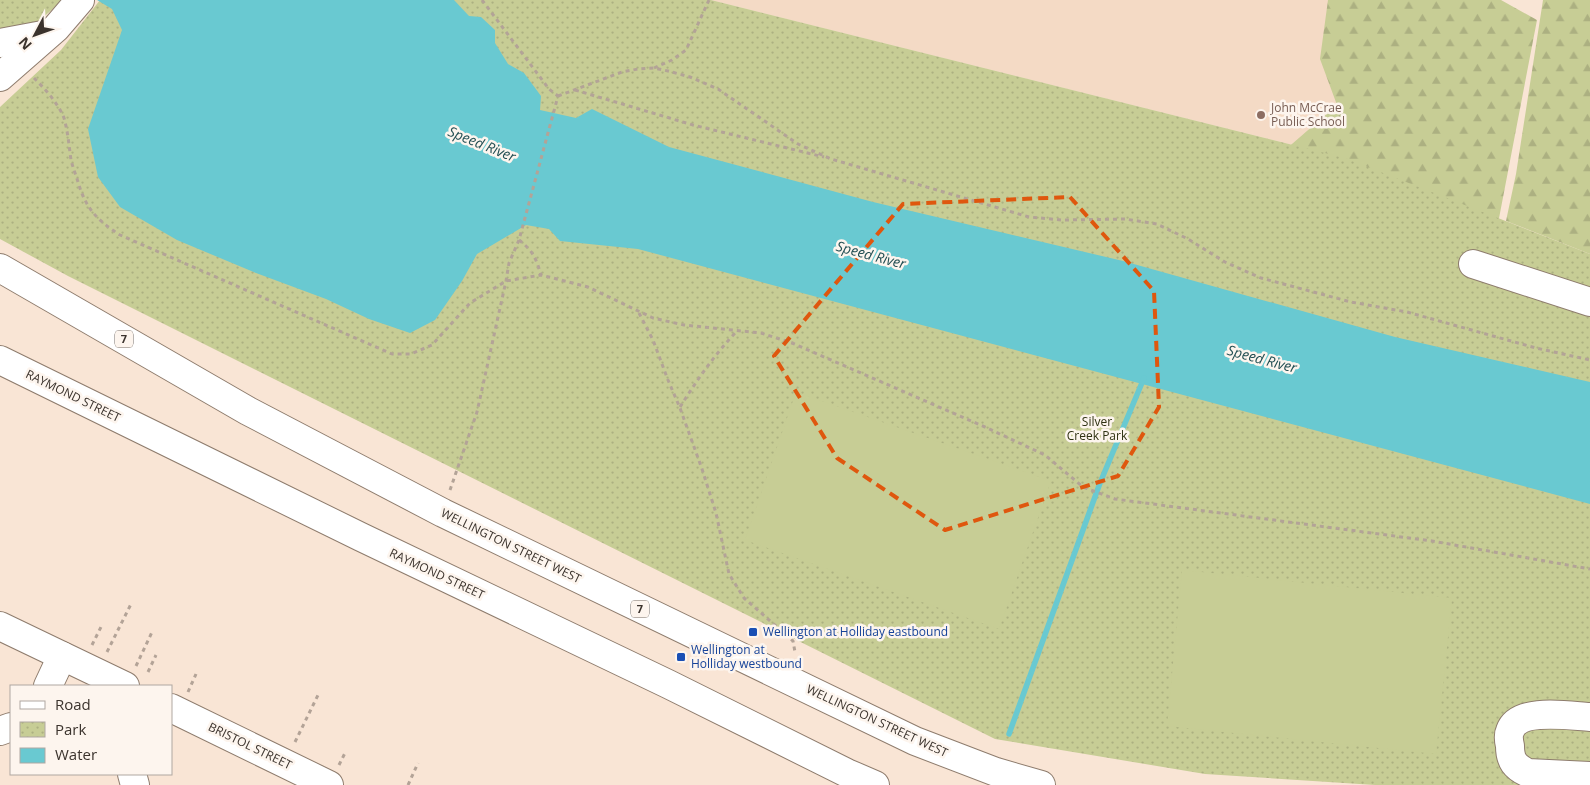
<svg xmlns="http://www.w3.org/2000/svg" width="1590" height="785" font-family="'Open Sans',sans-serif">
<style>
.built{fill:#f4dac5}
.forest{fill:url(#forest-firs)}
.park{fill:url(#park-dots)}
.pitch{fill:#c7cd95}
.water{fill:#69c9d1}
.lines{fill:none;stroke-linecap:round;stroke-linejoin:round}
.stream{stroke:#69c9d1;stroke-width:5.5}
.minor-casing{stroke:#8e7c6d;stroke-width:30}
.major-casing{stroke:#8e7c6d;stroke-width:30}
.path{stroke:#b3a397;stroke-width:3;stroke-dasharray:4 4;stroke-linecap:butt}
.minor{stroke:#fff;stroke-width:28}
.major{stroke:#fff;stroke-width:28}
.marked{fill:none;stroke:#df570e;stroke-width:4;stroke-dasharray:10 6;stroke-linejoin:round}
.education-dot{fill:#8d6e63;stroke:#fdf5ee;stroke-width:2}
.transit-dot{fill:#1a4fb4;stroke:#fdf5ee;stroke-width:2}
.labels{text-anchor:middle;stroke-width:5;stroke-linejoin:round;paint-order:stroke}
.shield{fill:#fdf5ee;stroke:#756d67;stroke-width:1}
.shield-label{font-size:11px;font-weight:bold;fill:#3b332d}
.education-label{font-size:12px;fill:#785e54;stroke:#fdf5ee;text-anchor:start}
.street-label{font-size:12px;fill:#3b332d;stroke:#fdf5ee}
.park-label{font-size:12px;fill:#2e3112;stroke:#fdf5ee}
.transit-label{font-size:12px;fill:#164399;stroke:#fdf5ee;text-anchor:start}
.water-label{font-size:14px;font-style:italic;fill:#234f53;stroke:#fdf5ee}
</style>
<defs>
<pattern id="forest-firs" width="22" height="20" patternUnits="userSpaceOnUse" patternTransform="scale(1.25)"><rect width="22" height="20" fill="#c7cd95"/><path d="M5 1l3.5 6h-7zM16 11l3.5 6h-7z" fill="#acb081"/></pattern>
<pattern id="park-dots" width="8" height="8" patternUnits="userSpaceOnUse" patternTransform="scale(1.25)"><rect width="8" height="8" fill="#c7cd95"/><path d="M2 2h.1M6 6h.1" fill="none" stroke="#acb081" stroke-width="1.8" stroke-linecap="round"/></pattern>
</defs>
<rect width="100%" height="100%" fill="#f9e5d5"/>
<path class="built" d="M 711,0 L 1368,0 L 1345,158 Z"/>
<g class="forest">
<path d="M 1328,0 L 1501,0 L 1537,20 L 1473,354 L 1270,163 L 1337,105 L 1320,59 Z"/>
<path d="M 1543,0 L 1590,0 L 1590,254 L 1506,221 L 1516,174 Z"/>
</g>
<g class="park">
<path d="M 0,0 L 63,0 L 0,55 Z"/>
<path d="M 100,0 L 711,0 L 1345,158 L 1590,254 L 1590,785 L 1375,785 L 1205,774 L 995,739 L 68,276 L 0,239 L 0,107 L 61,50 Z"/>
</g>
<g class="pitch">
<path d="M 796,392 L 1051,481 L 999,629 L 745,540 Z"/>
<path d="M 1182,570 L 1452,598 L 1436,754 L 1167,726 Z"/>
</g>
<path class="water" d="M 97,0 L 454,0 L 469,16 L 481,17 L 495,30 L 495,43 L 508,64 L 524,73 L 541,96 L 540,110 L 576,118 L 592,109 L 669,147 L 873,202 L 1123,261 L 1395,337 L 1590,382 L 1590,504 L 638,249 L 560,241 L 549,229 L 526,225 L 477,254 L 462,281 L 435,320 L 410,333 L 369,319 L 326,299 L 256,273 L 177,240 L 120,207 L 98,177 L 88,129 L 122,30 L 112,9 Z"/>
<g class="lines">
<path class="stream" d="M 1009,734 L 1100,483 L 1144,378"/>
<g class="minor-casing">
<g id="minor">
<path d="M 0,43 L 48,34"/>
<path d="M 0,77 L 56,28 L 80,0"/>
<path d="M 1473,264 L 1590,302"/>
<path d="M 0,360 L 361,537 L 668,684 L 847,773 L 875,785"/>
<path d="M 0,626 L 125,686"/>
<path d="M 48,686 L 62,656"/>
<path d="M 171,708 L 329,785"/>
<path d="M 1590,717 C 1570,716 1518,707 1510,731 C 1508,735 1509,742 1510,746 C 1510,761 1515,767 1528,773 L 1590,776"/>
<path d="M 0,731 L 11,727"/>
<path d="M 132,774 L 135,785"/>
</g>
</g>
<g class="major-casing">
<path id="major" d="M 0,268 L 248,411 L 443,513 L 915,741 L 996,772 L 1041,785"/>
</g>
<g class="path">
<path d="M 482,0 L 549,89 L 558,96"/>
<path d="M 654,68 L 672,60 L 686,50 L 709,0"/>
<path d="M 34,78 C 45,89 58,103 64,118 C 68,132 69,146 71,160 C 73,168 76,175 78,182 C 86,209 97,220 120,235 L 392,354 L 411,354 L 432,345 L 470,303 L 506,281 L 541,275 L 588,287 L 653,318 L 684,325 L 761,333 L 792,343 L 985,427 L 1045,455 L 1083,487 L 1115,499 L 1432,541 L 1590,569"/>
<path d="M 575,90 L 693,125 L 824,157"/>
<path d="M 558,96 L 622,72 L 638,69 L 654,68 L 668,71 L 690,77 L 718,89 L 798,144 L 831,159 L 1029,217 L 1062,220 L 1125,219 L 1157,224 L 1188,239 L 1225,262 L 1261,278 L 1351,302 L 1407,312 L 1536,348 L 1590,360"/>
<path d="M 519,240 C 533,251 536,258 541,275"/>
<path d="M 639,313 L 653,340 L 668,380 L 680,408 L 702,469 L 716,513 L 729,574 L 744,598 L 793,641 L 795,652"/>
<path d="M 680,407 C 697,380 715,354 737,331"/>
<path d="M 450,490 L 477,412 L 506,281 L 509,263 L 519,240 L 558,96"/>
<path d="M 92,645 L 102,625"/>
<path d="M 107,652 L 131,604"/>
<path d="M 136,666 L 153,630"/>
<path d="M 148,672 L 156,655"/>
<path d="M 188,692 L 196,674"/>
<path d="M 295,742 L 319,693"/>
<path d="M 339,765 L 345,753"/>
<path d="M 408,785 L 418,763"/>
</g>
<use href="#minor" class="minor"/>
<use href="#major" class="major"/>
</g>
<path class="marked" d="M 1070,197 L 1154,291 L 1159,407 L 1118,476 L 945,530 L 837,458 L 774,356 L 903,204 Z"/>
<circle class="education-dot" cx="1261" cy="115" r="5"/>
<g class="transit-dot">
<rect x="748" y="627" width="10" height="10" rx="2.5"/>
<rect x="676" y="652" width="10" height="10" rx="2.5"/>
</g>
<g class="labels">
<g class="shield">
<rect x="115" y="330.5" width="18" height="17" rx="4"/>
<rect x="631" y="600.5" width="18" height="17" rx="4"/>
</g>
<g class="shield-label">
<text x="124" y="343">7</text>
<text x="640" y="613">7</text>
</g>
<g class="education-label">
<text x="1271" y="112">John McCrae<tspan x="1271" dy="14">Public School</tspan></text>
</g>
<g class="street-label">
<text transform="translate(73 396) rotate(26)" y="4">RAYMOND STREET</text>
<text transform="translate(511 546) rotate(26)" y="4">WELLINGTON STREET WEST</text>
<text transform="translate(437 574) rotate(25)" y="4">RAYMOND STREET</text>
<text transform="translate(877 721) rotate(25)" y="4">WELLINGTON STREET WEST</text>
<text transform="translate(250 746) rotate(26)" y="4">BRISTOL STREET</text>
</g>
<g class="park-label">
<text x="1097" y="426">Silver<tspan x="1097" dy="14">Creek Park</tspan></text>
</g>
<g class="transit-label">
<text x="763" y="636">Wellington at Holliday eastbound</text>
<text x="691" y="654">Wellington at<tspan x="691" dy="14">Holliday westbound</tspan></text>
</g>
<g class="water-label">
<text transform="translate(482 144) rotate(22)" y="5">Speed River</text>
<text transform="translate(871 255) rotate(15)" y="5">Speed River</text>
<text transform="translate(1262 359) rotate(15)" y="5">Speed River</text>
</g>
</g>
<rect x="10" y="685" width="162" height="90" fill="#fdf5ee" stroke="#afa7a1"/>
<rect x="20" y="701" width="25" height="8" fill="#ffffff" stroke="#afa7a1"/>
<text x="55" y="710" font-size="15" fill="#3b332d">Road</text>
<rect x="20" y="722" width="25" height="15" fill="url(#park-dots)" stroke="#afa7a1"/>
<text x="55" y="735" font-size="15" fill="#3b332d">Park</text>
<rect x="20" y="748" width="25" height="15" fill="#69c9d1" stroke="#afa7a1"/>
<text x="55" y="760" font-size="15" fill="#3b332d">Water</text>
<g transform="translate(35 35) rotate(229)" stroke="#fdf5ee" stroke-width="4" paint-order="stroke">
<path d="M0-4L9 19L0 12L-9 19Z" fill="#3b332d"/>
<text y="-8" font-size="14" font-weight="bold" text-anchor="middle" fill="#3b332d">N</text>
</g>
</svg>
